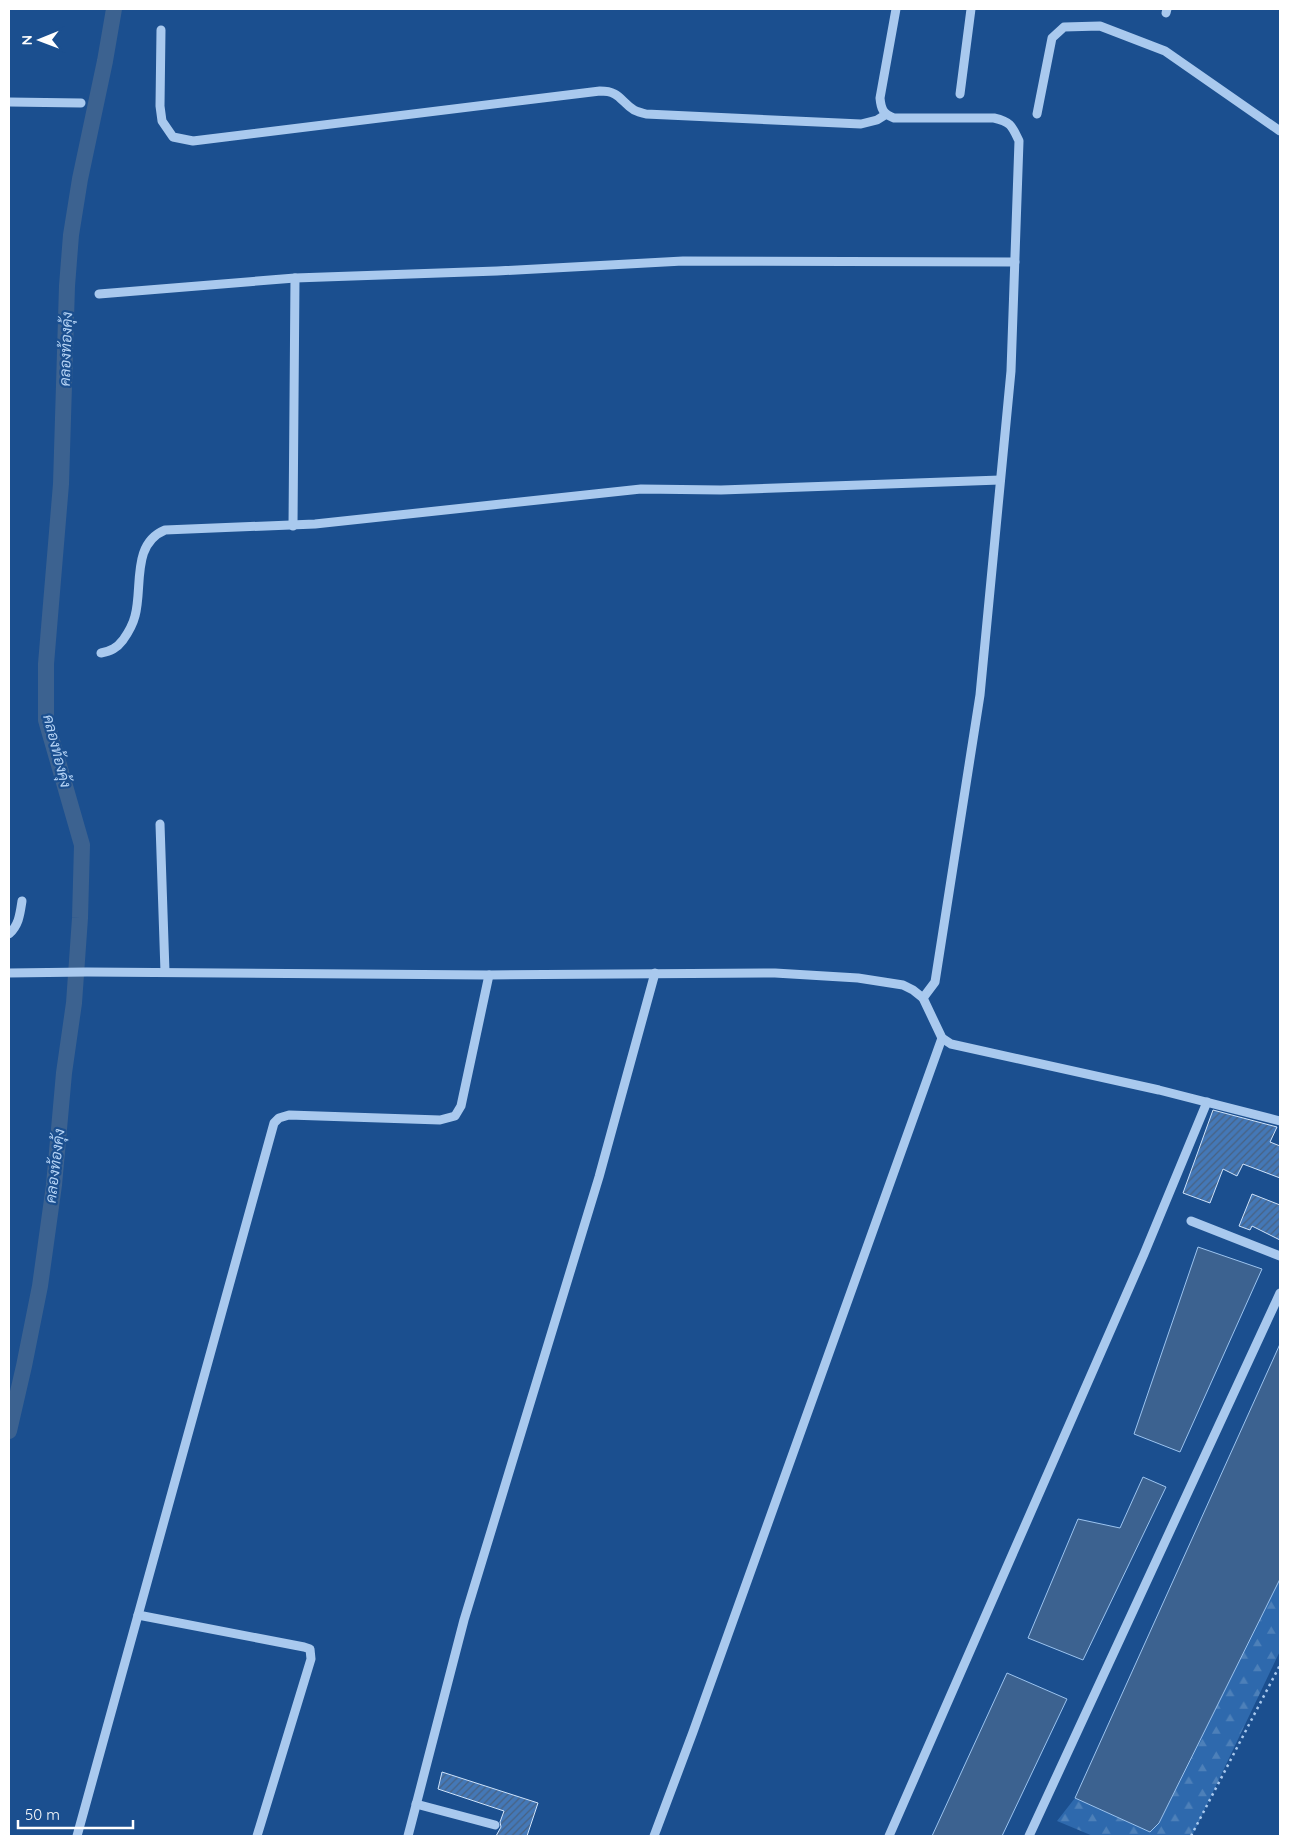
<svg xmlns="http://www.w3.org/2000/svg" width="1289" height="1845" font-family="Quicksand,Sarabun,sans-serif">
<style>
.forest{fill:url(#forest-firs)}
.water{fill:#3c6290;stroke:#9cc4f0}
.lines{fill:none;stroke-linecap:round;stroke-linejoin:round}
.canal{stroke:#3c6290;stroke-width:16}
.building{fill:url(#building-hatch);stroke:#cfe3fa}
.path{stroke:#a9c9ee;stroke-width:2.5;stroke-dasharray:2.5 4;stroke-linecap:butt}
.minor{stroke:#a9c9ee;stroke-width:9}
.labels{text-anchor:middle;stroke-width:4.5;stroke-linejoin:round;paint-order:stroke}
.water-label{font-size:15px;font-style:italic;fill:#b5d3f5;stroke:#1b4f8f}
</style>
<defs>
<pattern id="forest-firs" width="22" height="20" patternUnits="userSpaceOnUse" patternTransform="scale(1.25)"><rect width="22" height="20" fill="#2e69ad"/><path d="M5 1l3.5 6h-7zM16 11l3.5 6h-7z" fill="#4d80b9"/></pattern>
<pattern id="building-hatch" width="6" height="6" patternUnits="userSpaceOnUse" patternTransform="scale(1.25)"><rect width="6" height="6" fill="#4478b7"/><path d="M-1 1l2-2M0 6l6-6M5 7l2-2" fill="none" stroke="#486282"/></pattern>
</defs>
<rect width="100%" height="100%" fill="#1b4f8f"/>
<path class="forest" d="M 1280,1579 L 1280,1651 L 1192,1836 L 1093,1836 L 1057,1821 L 1075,1798 L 1150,1832 L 1159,1823 Z"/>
<g class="water">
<path d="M 1198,1247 L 1262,1269 L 1180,1452 L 1134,1434 Z"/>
<path d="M 1280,1344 L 1280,1579 L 1159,1823 L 1150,1832 L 1075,1798 Z"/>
<path d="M 1143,1477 L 1166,1487 L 1083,1660 L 1028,1638 L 1078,1519 L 1120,1528 Z"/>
<path d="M 1007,1673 L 1067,1699 L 1002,1836 L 932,1836 Z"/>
</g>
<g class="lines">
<path class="canal" d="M 9,1431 L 24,1366 L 40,1286 L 54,1185 L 64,1073 L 74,1003 L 80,918 L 82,845 L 46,720 L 46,664 L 61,484 L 67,286 L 71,235 L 80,179 L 105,61 L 114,9"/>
</g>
<g class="building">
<path d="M 1213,1110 L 1277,1127 L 1270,1142 L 1280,1146 L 1280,1178 L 1243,1164 L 1237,1176 L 1223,1169 L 1210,1203 L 1183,1193 Z"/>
<path d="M 1252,1194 L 1280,1205 L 1280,1240 L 1252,1226 L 1250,1230 L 1239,1226 Z"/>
<path d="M 442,1772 L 538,1803 L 527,1836 L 496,1836 L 501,1827 L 500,1822 L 504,1811 L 438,1789 Z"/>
</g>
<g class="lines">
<path class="path" d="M 1191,1836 L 1280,1665"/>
<g class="minor">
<path d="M 896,9 L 880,98 C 881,109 883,114 894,118 L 994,118 C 1011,122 1012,126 1019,141 L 1011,371 L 980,695 L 935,982 L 923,998"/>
<path d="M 1166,13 L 1167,9"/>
<path d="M 161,30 L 160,106 L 162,121 L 173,137 L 193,141 L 600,91 C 620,91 620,101 634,110 C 638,112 642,113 646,114 L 861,124 L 877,120 L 885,115"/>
<path d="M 960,94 L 971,9"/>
<path d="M 9,102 L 81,103"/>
<path d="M 1037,114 L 1052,38 L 1064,27 L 1100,26 L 1165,51 L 1280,131"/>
<path d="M 99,294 L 295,278 L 497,271 L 683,261 L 1015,262"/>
<path d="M 293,526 L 295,278"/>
<path d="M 101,653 C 111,651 117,648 123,640 C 128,633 133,624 135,616 C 143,587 131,544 165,530 L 315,524 L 641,489 L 721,490 L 1000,480"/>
<path d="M 160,824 L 165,972"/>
<path d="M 9,934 C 19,925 20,914 22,901"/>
<path d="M 9,973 L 87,972 L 489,975 L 775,973 L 858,978 L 903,985 L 913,990 L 923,998 L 942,1038 L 951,1044 L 1159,1090 L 1280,1121"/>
<path d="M 1191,1221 L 1280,1256"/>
<path d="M 138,1615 L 304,1647 L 310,1649 L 311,1659 L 257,1836"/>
<path d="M 416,1804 L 495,1825"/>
<path d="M 77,1836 L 274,1123 L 279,1118 L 289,1115 L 440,1120 L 455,1116 L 461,1106 L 489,975"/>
<path d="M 408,1836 L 464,1620 L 599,1177 L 655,973"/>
<path d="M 654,1836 L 693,1732 L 942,1038"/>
<path d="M 889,1836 L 1144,1254 L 1207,1102"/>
<path d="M 1029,1836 L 1280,1293"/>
</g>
</g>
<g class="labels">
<g class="water-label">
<text transform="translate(66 349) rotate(-88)" y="5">คลองท้องคุ้ง</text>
<text transform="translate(57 751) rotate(76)" y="5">คลองท้องคุ้ง</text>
<text transform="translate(55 1166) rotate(-83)" y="5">คลองท้องคุ้ง</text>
</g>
</g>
<rect width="1289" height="1845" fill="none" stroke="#ffffff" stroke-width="20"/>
<g transform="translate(40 40) rotate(269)" stroke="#1b4f8f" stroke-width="4" paint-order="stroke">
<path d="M0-4L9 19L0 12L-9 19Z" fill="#ffffff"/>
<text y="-8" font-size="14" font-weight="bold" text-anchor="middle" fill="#ffffff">N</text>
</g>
<path d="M18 1820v8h115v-8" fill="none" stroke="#ffffff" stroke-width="2.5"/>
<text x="25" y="1820" font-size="15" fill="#ffffff" stroke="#1b4f8f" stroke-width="4" paint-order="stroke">50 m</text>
</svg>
